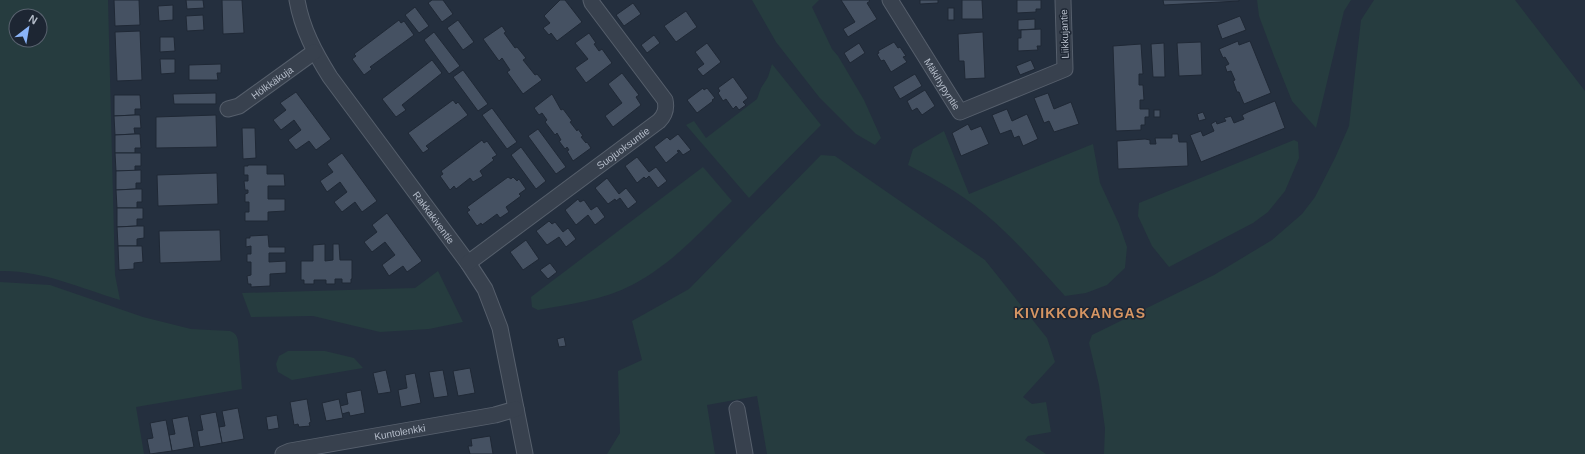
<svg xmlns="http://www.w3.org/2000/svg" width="1585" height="454" font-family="Helvetica,sans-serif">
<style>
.green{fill:#263c3f;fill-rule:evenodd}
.building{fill:#455162;stroke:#1f2835}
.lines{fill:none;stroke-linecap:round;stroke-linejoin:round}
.minor-casing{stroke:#565f6c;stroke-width:17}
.minor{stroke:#38414e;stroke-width:15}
.labels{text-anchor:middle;stroke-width:3;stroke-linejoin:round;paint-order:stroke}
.street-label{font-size:10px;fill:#b4bcc9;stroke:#1d2633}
.district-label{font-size:14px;font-weight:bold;letter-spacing:1px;fill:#d59563;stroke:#1d2633}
</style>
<rect width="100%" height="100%" fill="#242f3e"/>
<g class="green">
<path d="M 0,0 L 108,0 L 115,275 L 120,300 C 80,288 42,270 0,271 ZM 16,16 L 40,16 L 40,40 L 16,40 Z"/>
<path d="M 752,0 L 819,0 L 812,7 L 832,49 L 838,56 L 864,100 L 881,138 L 875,145 L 856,134 L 819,97 L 776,42 Z"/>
<path d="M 1257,0 L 1351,0 L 1344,11 L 1316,128 L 1292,101 L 1274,56 L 1259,16 Z"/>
<path d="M 1374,0 L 1515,0 L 1585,91 L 1585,454 L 1104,454 L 1105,428 L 1099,385 L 1089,343 L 1092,335 L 1214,275 L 1272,240 L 1302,214 L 1315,197 L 1335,158 L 1349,126 L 1361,20 Z"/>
<path d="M 772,64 L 821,125 L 749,198 L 686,125 L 694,121 L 706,138 L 757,99 L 761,88 L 768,77 Z"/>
<path d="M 944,131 L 969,194 L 1093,144 L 1100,183 L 1119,224 L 1127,247 L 1125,268 L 1107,285 L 1086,293 L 1065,296 C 1036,264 1008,231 974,205 C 953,189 931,177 908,165 L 913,149 Z"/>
<path d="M 1294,140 L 1298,142 L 1299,158 L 1285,191 L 1268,212 L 1253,223 L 1169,267 L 1152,246 L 1138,216 L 1139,203 Z"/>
<path d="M 821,155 L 835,156 L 985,260 L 1047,338 L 1055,362 L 1023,397 L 1032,404 L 1046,402 L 1051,432 L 1028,436 L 1025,440 L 1046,454 L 767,454 L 757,396 L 707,405 L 715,454 L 607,454 L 620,433 L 618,371 L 642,360 L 632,321 L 689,289 Z"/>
<path d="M 703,167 L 732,201 C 701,231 671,265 632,285 C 603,300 570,304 538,310 L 532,307 L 531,297 Z"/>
<path d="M 438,271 L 463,322 L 429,329 L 380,332 L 313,316 L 251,317 L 242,293 L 415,288 Z"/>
<path d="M 0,282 L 50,285 L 143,317 L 191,329 L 230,331 C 235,333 237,335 238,341 L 242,389 L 136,407 L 144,454 L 0,454 Z"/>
<path d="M 288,351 L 325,351 L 354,358 L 363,368 L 292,380 L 278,372 L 276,364 L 279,356 Z"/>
</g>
<g class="building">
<path d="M 114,0 L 139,0 L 140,25 L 115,26 Z"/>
<path d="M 186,0 L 203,0 L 204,8 L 187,9 Z"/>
<path d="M 222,0 L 242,0 L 244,33 L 223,34 Z"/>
<path d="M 432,0 L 443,0 L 453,14 L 442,22 L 428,3 Z"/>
<path d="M 560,0 L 565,0 L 582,22 L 557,41 L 551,33 L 549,35 L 543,28 L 550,23 L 544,16 Z"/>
<path d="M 841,0 L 869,0 L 870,1 L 867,3 L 877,19 L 848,37 L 843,29 L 855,22 Z"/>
<path d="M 920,0 L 938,0 L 938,3 L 920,4 Z"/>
<path d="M 962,0 L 982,0 L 983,19 L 962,19 Z"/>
<path d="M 1017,0 L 1041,0 L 1041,9 L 1036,9 L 1036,12 L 1017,13 Z"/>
<path d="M 1163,0 L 1239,0 L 1239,1 L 1164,5 Z"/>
<path d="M 633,3 L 641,14 L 624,26 L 616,15 Z"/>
<path d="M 173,5 L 173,20 L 159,21 L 158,6 Z"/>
<path d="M 415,7 L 429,26 L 419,33 L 405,15 Z"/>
<rect x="948" y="8" width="6" height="12"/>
<path d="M 686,11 L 697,27 L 676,42 L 664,26 Z"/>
<path d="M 203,15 L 204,30 L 187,31 L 186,16 Z"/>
<path d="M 1240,16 L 1246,30 L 1222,39 L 1217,25 Z"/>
<path d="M 1035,19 L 1035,29 L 1018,30 L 1018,20 Z"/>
<path d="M 399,20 L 401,23 L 404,21 L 414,35 L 370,67 L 372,69 L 364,75 L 352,59 L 356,56 L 354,54 Z"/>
<path d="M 458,20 L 474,42 L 463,50 L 447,28 Z"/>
<path d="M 502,26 L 506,32 L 504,33 L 515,48 L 517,47 L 526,58 L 523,60 L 535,75 L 537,74 L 542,80 L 523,94 L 507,72 L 510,70 L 502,58 L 499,61 L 483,39 Z"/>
<path d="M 1041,29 L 1041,46 L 1037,46 L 1038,50 L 1018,51 L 1018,38 L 1021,38 L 1021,30 Z"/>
<path d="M 140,31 L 142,80 L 117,81 L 115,32 Z"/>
<path d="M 434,32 L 460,66 L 449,74 L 424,40 Z"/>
<path d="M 983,32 L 985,78 L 965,79 L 964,61 L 959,61 L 958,34 Z"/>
<path d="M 589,33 L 596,43 L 594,44 L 599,51 L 602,49 L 612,63 L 586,83 L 575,68 L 588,59 L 575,43 Z"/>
<path d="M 654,35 L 660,43 L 647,53 L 641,45 Z"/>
<path d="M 160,37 L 174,37 L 175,51 L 160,52 Z"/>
<path d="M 1238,41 L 1239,45 L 1250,41 L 1271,93 L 1244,104 L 1239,92 L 1237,92 L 1233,81 L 1235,80 L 1231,71 L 1227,72 L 1225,66 L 1229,64 L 1225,57 L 1223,58 L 1219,49 Z"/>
<path d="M 894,42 L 898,48 L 900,47 L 906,56 L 903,57 L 907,62 L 891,72 L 884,60 L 881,61 L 877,54 L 879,53 L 878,51 Z"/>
<path d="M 1201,42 L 1202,75 L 1179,76 L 1177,43 Z"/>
<path d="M 707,43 L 721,62 L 703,76 L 697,69 L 704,64 L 695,52 Z"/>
<path d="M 859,43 L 865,53 L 850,63 L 844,53 Z"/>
<path d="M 1164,43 L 1165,77 L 1153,77 L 1151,44 Z"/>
<path d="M 1141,44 L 1143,74 L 1139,74 L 1139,85 L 1143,85 L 1144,100 L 1140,100 L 1140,109 L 1149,109 L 1149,117 L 1145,117 L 1145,125 L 1141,125 L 1141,130 L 1116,131 L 1113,46 Z"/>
<path d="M 160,59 L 175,59 L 175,73 L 161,74 Z"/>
<path d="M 432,60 L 442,73 L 402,105 L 406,110 L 396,117 L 382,99 Z"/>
<path d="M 1031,60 L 1035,69 L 1020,75 L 1016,66 Z"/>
<path d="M 221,64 L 221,73 L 217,73 L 218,80 L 189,80 L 189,65 Z"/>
<path d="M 463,70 L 488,104 L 478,111 L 453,77 Z"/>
<path d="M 622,73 L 639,95 L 636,97 L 641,105 L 613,127 L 605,116 L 622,103 L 608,84 Z"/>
<path d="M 915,74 L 922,86 L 900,99 L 893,87 Z"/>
<path d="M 733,77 L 748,98 L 743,102 L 746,105 L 739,110 L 736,106 L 733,109 L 726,99 L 723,101 L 718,93 L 720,91 L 718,88 Z"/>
<path d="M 703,88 L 704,90 L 707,88 L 715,98 L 712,100 L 713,101 L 697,113 L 687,100 Z"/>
<path d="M 925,90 L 935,106 L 922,115 L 917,108 L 912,111 L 907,101 Z"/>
<path d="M 296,92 L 331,139 L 316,150 L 309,141 L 296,150 L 288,140 L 301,130 L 294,120 L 281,130 L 273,120 L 286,110 L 280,103 Z"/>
<path d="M 216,93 L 216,104 L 174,104 L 173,94 Z"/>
<path d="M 1048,93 L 1054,109 L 1071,102 L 1079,124 L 1054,132 L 1049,121 L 1044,123 L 1034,98 Z"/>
<path d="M 552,94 L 561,110 L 563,109 L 572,121 L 570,122 L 577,131 L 578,129 L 583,136 L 581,137 L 586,143 L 587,142 L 591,148 L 573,161 L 567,151 L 569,150 L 567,147 L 565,149 L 559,141 L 561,140 L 557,133 L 555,135 L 545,122 L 547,120 L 542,113 L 539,115 L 534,108 Z"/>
<path d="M 114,95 L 140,95 L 141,109 L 135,109 L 135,115 L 114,116 Z"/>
<path d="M 453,100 L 456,104 L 458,102 L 468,115 L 426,146 L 429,149 L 423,153 L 408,133 Z"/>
<path d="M 1275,101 L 1285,128 L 1201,162 L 1190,135 L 1201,131 L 1203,136 L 1214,131 L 1211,124 L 1216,121 L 1217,124 L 1226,121 L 1224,118 L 1231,116 L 1234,123 L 1244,119 L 1242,115 L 1248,112 Z"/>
<path d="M 492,108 L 517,142 L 507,149 L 482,115 Z"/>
<path d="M 1007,109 L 1012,121 L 1027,114 L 1038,139 L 1023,146 L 1019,136 L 1014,138 L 1011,130 L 1000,134 L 992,115 Z"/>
<rect x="1154" y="110" width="6" height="7"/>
<path d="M 1203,112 L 1206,119 L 1199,121 L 1197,114 Z"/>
<path d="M 135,115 L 140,115 L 141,128 L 134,128 L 135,134 L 115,135 L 114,116 Z"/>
<path d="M 216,115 L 217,147 L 156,148 L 156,117 Z"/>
<path d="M 968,124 L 971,130 L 981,126 L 989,144 L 961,156 L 952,133 Z"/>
<path d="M 242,128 L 255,128 L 256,158 L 243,159 Z"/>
<path d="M 538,129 L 566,167 L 556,174 L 528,136 Z"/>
<path d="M 135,134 L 140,134 L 141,148 L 135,148 L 135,153 L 115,153 L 115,135 Z"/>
<path d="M 678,134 L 691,150 L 683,155 L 679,150 L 677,151 L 679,152 L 666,163 L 654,147 L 667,137 L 670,140 Z"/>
<path d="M 1172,134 L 1178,134 L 1179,142 L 1187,142 L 1188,166 L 1118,169 L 1117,141 L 1145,139 L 1150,140 L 1150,144 L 1156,144 L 1155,138 L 1172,138 Z"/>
<path d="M 482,140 L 484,143 L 487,141 L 497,155 L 492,158 L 494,160 L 480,171 L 483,176 L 473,182 L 470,178 L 456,189 L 454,186 L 450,190 L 440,176 L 443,174 L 441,171 Z"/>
<path d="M 521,147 L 546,181 L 536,189 L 511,155 Z"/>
<path d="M 115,153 L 141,153 L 141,166 L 135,166 L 135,171 L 116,171 Z"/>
<path d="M 342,153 L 377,201 L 362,212 L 355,202 L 342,212 L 334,202 L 347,192 L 340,182 L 327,192 L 320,181 L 333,172 L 327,164 Z"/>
<path d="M 637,157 L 649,172 L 656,167 L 667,181 L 658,188 L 649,176 L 646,179 L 644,177 L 637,183 L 625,166 Z"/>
<path d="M 248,165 L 267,165 L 267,174 L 284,174 L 285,186 L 268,186 L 268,199 L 285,199 L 285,211 L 268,212 L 268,221 L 245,221 L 245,212 L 249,212 L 249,202 L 245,202 L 245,194 L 248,193 L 248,190 L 245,190 L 244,181 L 248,181 L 248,175 L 244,175 L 244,166 L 248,166 Z"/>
<path d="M 141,170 L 141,183 L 136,183 L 136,189 L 116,190 L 116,171 Z"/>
<path d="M 217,173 L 218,204 L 158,206 L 157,175 Z"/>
<path d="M 508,177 L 511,179 L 513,177 L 517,181 L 519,179 L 526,189 L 519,194 L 521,196 L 506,207 L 509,212 L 500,218 L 497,214 L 482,225 L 481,223 L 477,226 L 467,212 L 470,210 L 467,207 Z"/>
<path d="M 607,178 L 619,194 L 626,188 L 637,202 L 628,209 L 620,198 L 616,201 L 615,199 L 608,204 L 595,188 Z"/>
<path d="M 136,189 L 142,189 L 142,202 L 137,202 L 137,208 L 117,208 L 116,190 Z"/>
<path d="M 578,199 L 580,202 L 584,200 L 591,210 L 597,206 L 605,217 L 595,225 L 588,215 L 576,225 L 565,210 Z"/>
<path d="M 117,208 L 143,208 L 143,219 L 137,219 L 137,226 L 117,227 Z"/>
<path d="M 387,213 L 422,261 L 407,272 L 403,266 L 389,276 L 382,265 L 395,255 L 385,242 L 372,252 L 364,242 L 377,232 L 372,225 Z"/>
<path d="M 549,221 L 552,224 L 555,222 L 563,232 L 568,228 L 576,239 L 566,247 L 559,237 L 547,245 L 536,231 Z"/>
<path d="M 137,226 L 144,226 L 144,238 L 137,239 L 137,246 L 118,246 L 117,227 Z"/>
<path d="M 220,230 L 221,261 L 160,263 L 159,231 Z"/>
<path d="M 268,235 L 269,247 L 285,247 L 285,253 L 269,253 L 269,262 L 286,261 L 286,273 L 270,274 L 270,286 L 251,287 L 251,284 L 248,284 L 247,276 L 251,275 L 251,262 L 247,262 L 247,254 L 251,254 L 251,246 L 246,247 L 246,238 L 250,238 L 250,236 Z"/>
<path d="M 526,240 L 539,259 L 523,270 L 510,252 Z"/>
<path d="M 325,244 L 325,261 L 333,260 L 333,244 L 339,244 L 340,260 L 352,260 L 352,279 L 351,279 L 351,283 L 342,283 L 342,279 L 335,279 L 335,284 L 326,284 L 326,280 L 314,280 L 314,284 L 304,284 L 304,280 L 301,280 L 301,261 L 313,261 L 313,245 Z"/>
<path d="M 118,246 L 142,246 L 143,262 L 134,263 L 134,269 L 119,270 Z"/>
<path d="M 550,263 L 557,272 L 548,279 L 540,270 Z"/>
<path d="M 564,337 L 566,346 L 559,347 L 557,339 Z"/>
<path d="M 470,368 L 475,393 L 458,396 L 453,371 Z"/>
<path d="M 386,370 L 391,392 L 378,394 L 373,373 Z"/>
<path d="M 443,370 L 448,396 L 434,398 L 429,372 Z"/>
<path d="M 415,373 L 421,403 L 401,407 L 398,390 L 407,388 L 405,375 Z"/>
<path d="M 361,390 L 365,413 L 350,416 L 349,412 L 342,414 L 340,406 L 348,404 L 346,393 Z"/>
<path d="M 307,399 L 311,422 L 309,423 L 310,426 L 299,427 L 298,424 L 294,425 L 290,402 Z"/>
<path d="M 339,399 L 343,418 L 326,421 L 322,403 Z"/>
<path d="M 238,408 L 244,439 L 222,443 L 219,427 L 225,426 L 222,411 Z"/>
<path d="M 216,412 L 222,443 L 200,447 L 197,431 L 203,430 L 200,415 Z"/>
<path d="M 277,415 L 279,428 L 268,430 L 266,417 Z"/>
<path d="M 188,416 L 194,447 L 172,451 L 169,435 L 175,434 L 172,419 Z"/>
<path d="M 166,420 L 172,451 L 150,454 L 147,439 L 153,438 L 150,423 Z"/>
<path d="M 490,436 L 493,454 L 470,454 L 468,446 L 472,446 L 471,439 Z"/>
</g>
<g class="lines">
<g class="minor-casing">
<g id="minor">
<path id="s1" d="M 297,0 C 302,29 315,53 330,77 L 468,263 L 485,289 L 500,328 L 525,454"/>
<path id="s2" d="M 890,0 L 960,112 L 1065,69 L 1063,0"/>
<path id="s3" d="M 228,109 L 239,106 L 314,52"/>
<path id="s4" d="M 468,263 L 659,121 C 665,115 667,109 665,100 L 592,3 L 591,0"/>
<path d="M 737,409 L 745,454"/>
<path id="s5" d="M 283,454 L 290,451 L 495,415 L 516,409"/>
</g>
</g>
<use href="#minor" class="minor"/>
</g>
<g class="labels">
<g class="street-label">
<text transform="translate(1064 34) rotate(-92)" y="4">Liikkujantie</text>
<text dy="4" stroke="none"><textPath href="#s3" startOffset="52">Hölkkäkuja</textPath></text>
<text dy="4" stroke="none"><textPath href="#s2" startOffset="99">Mäkihypyntie</textPath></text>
<text dy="4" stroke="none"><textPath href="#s4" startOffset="193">Suojuoksuntie</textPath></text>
<text dy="4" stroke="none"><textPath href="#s1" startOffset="259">Rakkakiventie</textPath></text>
<text dy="4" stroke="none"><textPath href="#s5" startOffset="119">Kuntolenkki</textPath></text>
</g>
<g class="district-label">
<text x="1080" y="318">KIVIKKOKANGAS</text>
</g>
</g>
<g transform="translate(28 28) rotate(31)"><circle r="19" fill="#1d2633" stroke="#59626f"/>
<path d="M0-3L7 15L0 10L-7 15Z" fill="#8ab4f8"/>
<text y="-6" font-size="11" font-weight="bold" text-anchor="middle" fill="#b4bcc9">N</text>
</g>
</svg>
